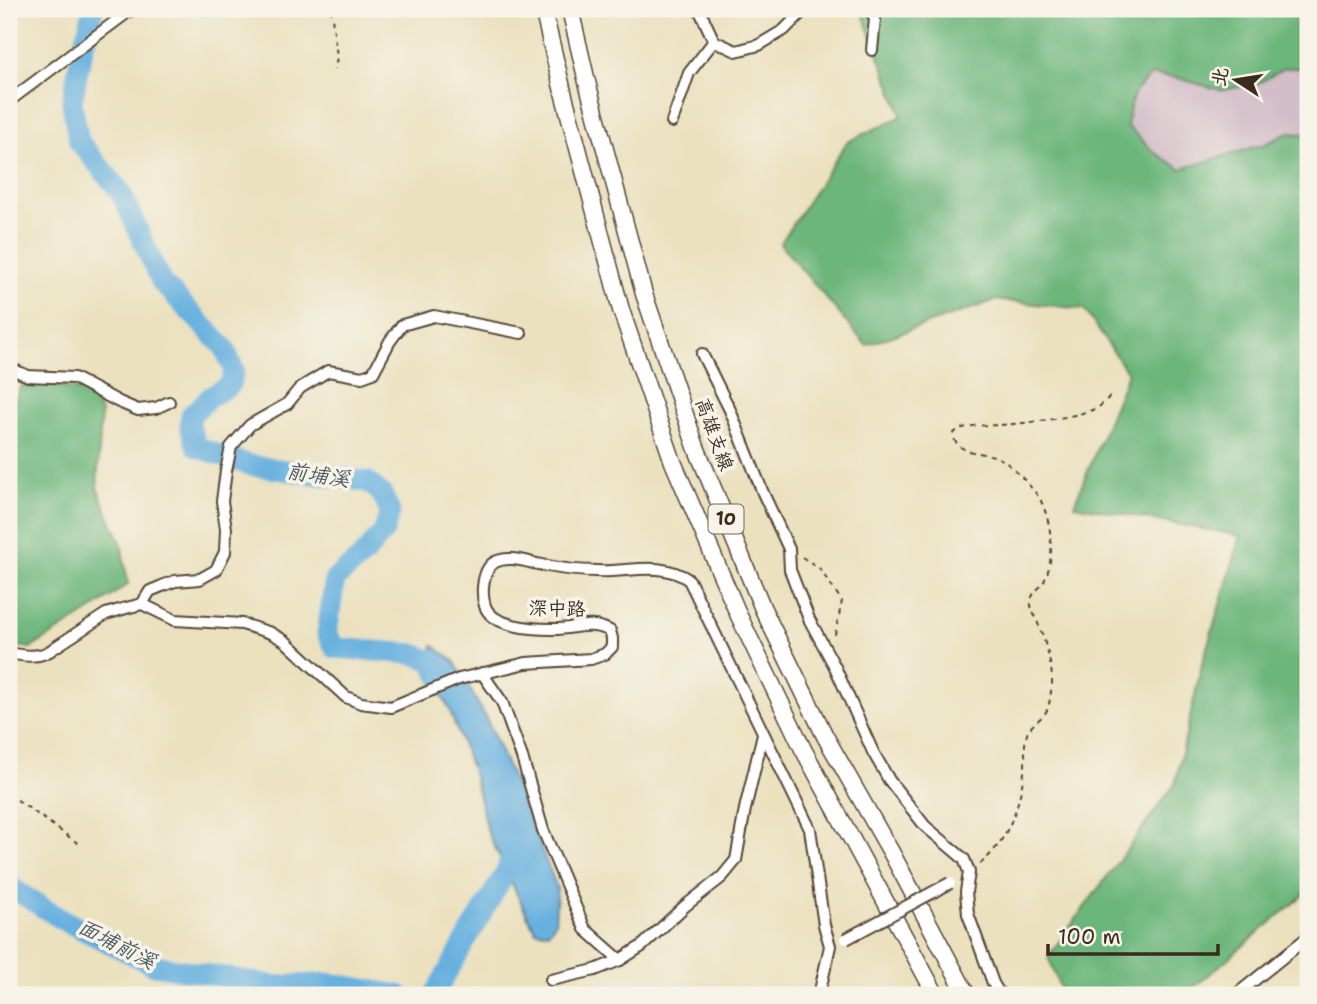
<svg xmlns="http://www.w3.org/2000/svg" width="1317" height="1004" font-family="'Shantell Sans','LXGW WenKai TC',sans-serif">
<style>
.industrial{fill:#d2bdc8}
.forest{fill:#6cb67c;stroke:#54704d;stroke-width:2}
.water{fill:#67b1df;stroke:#516e7e;stroke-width:2}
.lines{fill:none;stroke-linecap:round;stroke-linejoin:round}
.river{stroke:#67b1df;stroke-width:21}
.minor-casing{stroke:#554536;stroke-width:14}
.highway-casing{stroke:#554536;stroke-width:19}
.path{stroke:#554536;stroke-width:2;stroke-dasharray:5 5;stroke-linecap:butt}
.minor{stroke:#fff;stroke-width:10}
.highway{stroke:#fff;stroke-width:16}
.minor-bridge-casing{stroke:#554536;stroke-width:14;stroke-linecap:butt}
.minor-bridge{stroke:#fff;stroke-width:10}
.labels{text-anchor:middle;stroke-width:7;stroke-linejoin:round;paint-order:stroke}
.shield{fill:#f7f3e8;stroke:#73665b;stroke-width:2}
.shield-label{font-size:18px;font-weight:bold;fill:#3b2a1e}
.street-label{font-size:19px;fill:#3b2a1e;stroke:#f7f3e8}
.water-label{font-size:21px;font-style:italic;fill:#4a5962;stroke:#f7f3e8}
</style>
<rect width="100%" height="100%" fill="#f7f3e8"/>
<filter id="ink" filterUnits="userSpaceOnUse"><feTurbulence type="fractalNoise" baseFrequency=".0143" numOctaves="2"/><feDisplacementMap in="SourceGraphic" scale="14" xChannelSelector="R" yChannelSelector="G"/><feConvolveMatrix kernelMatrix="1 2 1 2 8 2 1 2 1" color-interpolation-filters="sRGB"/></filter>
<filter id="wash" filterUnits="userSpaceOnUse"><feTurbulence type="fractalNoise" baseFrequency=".00686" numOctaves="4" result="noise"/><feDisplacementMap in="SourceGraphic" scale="28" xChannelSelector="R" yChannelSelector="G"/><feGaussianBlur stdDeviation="1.57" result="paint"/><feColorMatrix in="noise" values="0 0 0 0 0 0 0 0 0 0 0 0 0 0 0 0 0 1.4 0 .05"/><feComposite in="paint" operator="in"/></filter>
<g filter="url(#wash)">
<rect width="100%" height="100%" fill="#ebe1bf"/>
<path class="industrial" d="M 1285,68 L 1308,68 L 1308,134 L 1288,133 L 1265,144 L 1181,169 L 1154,152 L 1127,126 L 1131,97 L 1141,84 L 1151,75 L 1174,77 L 1220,90 L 1255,85 Z"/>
<g class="forest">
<path d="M 861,9 L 1308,9 L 1308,68 L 1285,68 L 1255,85 L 1220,90 L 1174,77 L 1151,75 C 1130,94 1131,99 1127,126 L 1154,152 L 1181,169 L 1265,144 L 1288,133 L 1308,134 L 1308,891 L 1185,995 L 1063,995 L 1048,957 L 1175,784 L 1202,664 L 1241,536 L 1074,505 L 1128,373 L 1084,309 L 996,300 L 866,345 L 780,244 L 847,142 L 902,116 Z"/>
<path d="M 52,384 L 87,392 L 101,412 L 97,488 L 121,543 L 128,584 L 90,611 L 31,648 L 9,645 L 9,416 L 21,386 Z"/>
</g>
<path class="water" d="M 433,645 L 454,661 L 487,720 L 520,796 L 557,888 L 555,923 L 548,932 L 536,931 L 528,917 L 488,833 L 474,776 L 449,708 L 429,674 Z"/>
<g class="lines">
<g class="river">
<path d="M 93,9 L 78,69 L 72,103 L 79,142 L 120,191 L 162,283 L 224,347 L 234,370 L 230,385 L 210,397 L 191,415 L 190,427 L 197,447 L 249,465 L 368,482 L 382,494 L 390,512 L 384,531 L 364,555 L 335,579 L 327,633 L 335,648 L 414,654 L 432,661 L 444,685"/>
<path d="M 9,886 L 61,919 L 154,965 L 276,986 L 330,983 L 400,995"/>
<path d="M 434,995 L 506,872 L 516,844"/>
</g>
</g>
</g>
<g filter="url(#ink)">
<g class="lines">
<g class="minor-casing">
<g id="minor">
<path d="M 870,9 L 875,19 L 872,50"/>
<path d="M 714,41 L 736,51 L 759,45 L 784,30 L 805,9"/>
<path d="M 9,101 L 132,9"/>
<path d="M 672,122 L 689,73 L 714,41 L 699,9"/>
<path d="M 702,354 L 730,410 L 763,493 L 789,549 L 790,570 L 809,619 L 835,667 L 873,752 L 889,780 L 925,826 L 964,859 L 969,872 L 966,892 L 968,914 L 993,983 L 1000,995"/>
<path d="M 9,370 L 14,370 L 28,376 L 74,378 L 119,402 L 138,410 L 156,408 L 169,402"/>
<path d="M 142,604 L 150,591 L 162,586 L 175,581 L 200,579 L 216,570 L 225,552 L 226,529 L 222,501 L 226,471 L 231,447 L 250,425 L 287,404 L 300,388 L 328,371 L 362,377 L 373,373 L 390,341 L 402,325 L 434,316 L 521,333"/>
<path d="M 9,653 C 24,656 41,659 54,648 L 106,614 L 126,608 L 142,604 L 175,620 L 242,624 L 271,633 L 285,641 L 346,697 L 361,703 L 391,707 L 459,679 L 526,663 L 591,659 L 605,654 L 612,647 L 612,638 L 610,631 C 589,620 573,630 552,629 C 534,629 492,627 485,606 C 481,594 482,569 495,562 C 511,554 531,564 548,566 C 563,569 580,571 596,571 C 627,573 661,560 689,580 L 810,829 L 824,925 L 830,946 L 819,995"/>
<path d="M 482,673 L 502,702 L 522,757 L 543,830 L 585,929 L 620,960"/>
<path d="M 551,980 L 595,970 L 620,960 L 642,946 L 685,906 L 722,877 L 736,860 L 745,809 L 763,734"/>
<path d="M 1236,995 L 1308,937"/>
</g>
</g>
<g class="highway-casing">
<g id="highway">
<path d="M 543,9 L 563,92 L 621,310 L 673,462 L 739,616 L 803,749 L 936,995"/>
<path d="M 570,9 L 587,82 L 644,294 L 696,447 L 763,609 L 825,736 L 891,852 L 967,995"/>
</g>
</g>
<g class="path">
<path d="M 331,9 L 337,57 L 335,69"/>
<path d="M 802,557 L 819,568 L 842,601 L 834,639"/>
<path d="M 9,794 L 79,844"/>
<path d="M 980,864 C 1009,841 1021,802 1025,765 C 1026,753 1023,748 1027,734 C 1031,723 1043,719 1047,710 C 1050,704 1051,690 1052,684 C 1053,666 1044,638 1037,621 C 1035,615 1030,609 1031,601 C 1032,591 1042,588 1045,579 C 1055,557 1052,524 1041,501 C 1037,492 1010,464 1001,459 C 985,450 956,457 953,434 C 964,423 984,426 999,425 C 1020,424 1085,417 1100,406 C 1104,403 1108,398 1112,394"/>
</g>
<use href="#minor" class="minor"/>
<use href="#highway" class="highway"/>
<g class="minor-bridge-casing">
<path id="minor-bridge" d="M 846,939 L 950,883"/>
</g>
<use href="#minor-bridge" class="minor-bridge"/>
</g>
</g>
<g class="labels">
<rect class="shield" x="708.5" y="504.5" width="35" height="29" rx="5"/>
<g class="shield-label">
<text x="726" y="525">10</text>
</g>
<g class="street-label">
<text transform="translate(715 434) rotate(70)" y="7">高雄支線</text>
<text transform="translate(557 608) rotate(1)" y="7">深中路</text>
</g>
<g class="water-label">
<text transform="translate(318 475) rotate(8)" y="7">前埔溪</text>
<text transform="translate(117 944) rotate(27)" y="7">面埔前溪</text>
</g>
</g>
<rect width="1317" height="1004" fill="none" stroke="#f7f3e8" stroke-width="35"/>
<g transform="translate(1236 80) rotate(282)" stroke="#f7f3e8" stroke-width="5" paint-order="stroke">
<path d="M0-5L12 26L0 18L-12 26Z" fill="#3b2a1e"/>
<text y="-10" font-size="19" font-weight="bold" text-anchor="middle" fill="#3b2a1e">北</text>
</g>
<path d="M1048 944v10h170v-10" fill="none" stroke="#3b2a1e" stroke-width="3.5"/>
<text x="1058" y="944" font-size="21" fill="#3b2a1e" stroke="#f7f3e8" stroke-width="5" paint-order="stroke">100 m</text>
</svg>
